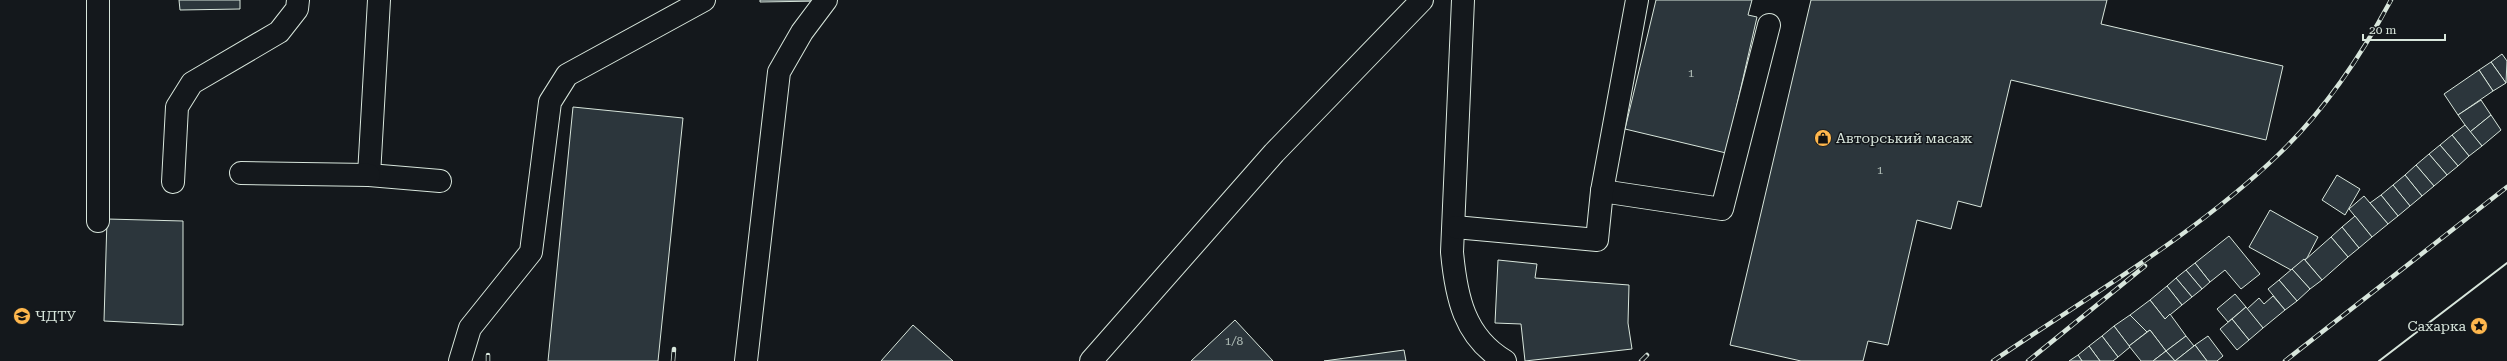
<svg xmlns="http://www.w3.org/2000/svg" width="2507" height="361" font-family="'Roboto Serif',serif">
<style>
.building{fill:#2c363c;stroke:#d8e6dc}
.lines{fill:none;stroke-linecap:round;stroke-linejoin:round}
.minor-casing{stroke:#d8e6dc;stroke-width:24}
.minor{stroke:#14181c;stroke-width:22}
.rail-casing{stroke:#d8e6dc;stroke-width:4.5}
.rail{stroke:#14181c;stroke-width:3;stroke-dasharray:9;stroke-linecap:butt}
.wall{stroke:#d8e6dc;stroke-width:2}
.labels{text-anchor:middle;stroke-width:3;stroke-linejoin:round;paint-order:stroke}
.number-label{font-size:12px;fill:#adbab4}
.poi-label{font-size:14px;fill:#d8e6dc;stroke:#14181c;text-anchor:start}
</style>
<rect width="100%" height="100%" fill="#14181c"/>
<g class="building">
<path d="M 179,0 L 240,0 L 240,9 L 180,10 Z"/>
<path d="M 760,0 L 821,0 L 821,1 L 760,2 Z"/>
<path d="M 1656,0 L 1752,0 L 1748,15 L 1757,17 L 1726,153 L 1625,129 Z"/>
<path d="M 1811,0 L 2107,0 L 2101,24 L 2283,66 L 2266,140 L 2011,80 L 1981,207 L 1958,201 L 1951,229 L 1917,220 L 1888,345 L 1868,341 L 1863,361 L 1801,361 L 1730,345 Z"/>
<path d="M 2502,54 L 2507,61 L 2506,83 L 2491,62 Z"/>
<path d="M 2491,62 L 2506,83 L 2493,91 L 2479,70 Z"/>
<path d="M 2479,70 L 2493,91 L 2458,115 L 2444,94 Z"/>
<path d="M 2481,100 L 2491,115 L 2470,132 L 2458,115 Z"/>
<path d="M 573,107 L 683,118 L 658,361 L 548,361 Z"/>
<path d="M 2491,115 L 2501,130 L 2482,146 L 2470,132 Z"/>
<path d="M 2465,125 L 2482,146 L 2469,156 L 2452,135 Z"/>
<path d="M 2452,135 L 2469,156 L 2458,166 L 2440,145 Z"/>
<path d="M 2440,145 L 2458,166 L 2447,175 L 2429,154 Z"/>
<path d="M 2429,154 L 2447,175 L 2434,186 L 2416,165 Z"/>
<path d="M 2416,165 L 2434,186 L 2422,196 L 2405,175 Z"/>
<path d="M 2337,175 L 2360,189 L 2345,215 L 2322,200 Z"/>
<path d="M 2405,175 L 2422,196 L 2410,206 L 2393,185 Z"/>
<path d="M 2393,185 L 2410,206 L 2398,216 L 2381,195 Z"/>
<path d="M 2381,195 L 2398,216 L 2388,224 L 2370,203 Z"/>
<path d="M 2364,196 L 2388,224 L 2372,237 L 2349,209 Z"/>
<path d="M 2270,210 L 2318,237 L 2307,258 L 2291,270 L 2249,247 Z"/>
<path d="M 2355,216 L 2372,237 L 2359,248 L 2342,227 Z"/>
<path d="M 107,219 L 183,221 L 183,325 L 104,321 Z"/>
<path d="M 2342,227 L 2359,248 L 2348,257 L 2331,237 Z"/>
<path d="M 2229,236 L 2260,274 L 2241,289 L 2225,270 L 2210,282 L 2195,263 Z"/>
<path d="M 2331,237 L 2348,257 L 2322,280 L 2305,260 Z"/>
<path d="M 2304,259 L 2322,280 L 2310,289 L 2292,269 Z"/>
<path d="M 1498,260 L 1537,264 L 1535,278 L 1629,285 L 1628,323 L 1632,349 L 1525,361 L 1521,324 L 1495,323 Z"/>
<path d="M 2195,263 L 2210,282 L 2202,289 L 2186,270 Z"/>
<path d="M 2292,269 L 2310,289 L 2297,301 L 2279,280 Z"/>
<path d="M 2186,270 L 2202,289 L 2192,297 L 2176,278 Z"/>
<path d="M 2176,278 L 2192,297 L 2182,305 L 2167,286 Z"/>
<path d="M 2279,280 L 2297,301 L 2285,310 L 2268,289 Z"/>
<path d="M 2167,286 L 2182,305 L 2165,319 L 2150,300 Z"/>
<path d="M 2235,294 L 2246,307 L 2228,322 L 2217,309 Z"/>
<path d="M 2273,296 L 2285,310 L 2263,328 L 2247,309 L 2259,298 L 2264,304 Z"/>
<path d="M 2150,300 L 2165,319 L 2170,314 L 2186,336 L 2166,351 L 2150,330 L 2147,332 L 2130,315 Z"/>
<path d="M 2246,307 L 2263,328 L 2249,340 L 2232,319 Z"/>
<path d="M 2130,315 L 2147,332 L 2129,346 L 2114,326 Z"/>
<path d="M 2232,319 L 2249,340 L 2237,350 L 2220,329 Z"/>
<path d="M 1235,320 L 1273,361 L 1191,361 Z"/>
<path d="M 913,325 L 953,361 L 881,361 Z"/>
<path d="M 2114,326 L 2130,347 L 2118,357 L 2102,336 Z"/>
<path d="M 2150,330 L 2166,351 L 2153,361 L 2141,361 L 2129,346 Z"/>
<path d="M 2102,336 L 2118,357 L 2113,361 L 2100,361 L 2089,346 Z"/>
<path d="M 2186,336 L 2194,346 L 2175,361 L 2166,351 Z"/>
<path d="M 2208,336 L 2223,356 L 2217,361 L 2207,361 L 2195,345 Z"/>
<path d="M 2195,345 L 2207,361 L 2175,361 L 2194,346 Z"/>
<path d="M 2089,346 L 2100,361 L 2082,361 L 2078,355 Z"/>
<path d="M 1404,350 L 1406,361 L 1324,361 Z"/>
<path d="M 2166,351 L 2175,361 L 2153,361 Z"/>
<path d="M 2078,355 L 2082,361 L 2069,361 Z"/>
</g>
<g class="lines">
<g class="minor-casing">
<g id="minor">
<path d="M 98,0 L 98,221"/>
<path d="M 379,0 L 369,175 L 440,181"/>
<path d="M 1463,0 L 1452,252 C 1456,296 1464,337 1505,361"/>
<path d="M 241,173 L 369,175"/>
<path d="M 173,182 L 177,107 L 192,83 L 279,32 L 297,9 L 298,0"/>
<path d="M 1602,191 L 1722,209 L 1769,25"/>
<path d="M 1455,227 L 1597,240 L 1602,191 L 1637,0"/>
<path d="M 460,361 L 470,328 L 531,252 L 550,102 L 567,75 L 704,0"/>
<path d="M 746,361 L 779,72 L 802,32 L 826,0"/>
<path d="M 1091,361 L 1274,153 L 1422,0"/>
</g>
</g>
<use href="#minor" class="minor"/>
<g class="rail-casing">
<g id="rail">
<path d="M 488,361 L 488,355"/>
<path d="M 673,361 L 674,349"/>
<path d="M 1641,361 L 1647,355"/>
<path d="M 1993,361 C 2090,295 2194,236 2279,154 C 2325,110 2361,56 2391,0"/>
<path d="M 2028,361 L 2145,266"/>
<path d="M 2285,361 L 2507,187"/>
</g>
</g>
<use href="#rail" class="rail"/>
<path class="wall" d="M 2379,361 L 2507,263"/>
</g>
<defs>
<g id="shop-disc" transform="scale(0.9)"><circle r="9.5" fill="#ffb74d" stroke="#14181c"/><path d="M-5-2.5h2.3a2.7 3.5 0 0 1 5.4 0H5L5.5 6h-11ZM-1.5-2.5h3a1.5 2.3 0 0 0-3 0Z" fill="#111"/></g>
<g id="university-disc" transform="scale(0.9)"><circle r="9.5" fill="#ffb74d" stroke="#14181c"/><path d="M0-5L7-2L0 1L-7-2ZM-4 1L0 2.5L4 1V4Q0 6-4 4Z" fill="#111"/></g>
<g id="sight-disc" transform="scale(0.9)"><circle r="9.5" fill="#ffb74d" stroke="#14181c"/><path d="M0-6L1.8-2.2L6-1.7L2.9 1.2L3.7 5.4L0 3.3L-3.7 5.4L-2.9 1.2L-6-1.7L-1.8-2.2Z" fill="#111"/></g>
</defs>
<g fill-rule="evenodd">
<use href="#shop-disc" x="1823" y="138"/>
<use href="#university-disc" x="22" y="316"/>
<use href="#sight-disc" x="2479" y="326"/>
</g>
<g class="labels">
<g class="number-label">
<text x="1691" y="77">1</text>
<text x="1880" y="174">1</text>
<text x="1234" y="345">1/8</text>
</g>
<g class="poi-label">
<text x="1836" y="143">Авторський масаж</text>
<text x="35" y="321">ЧДТУ</text>
<text x="2466" y="331" text-anchor="end">Сахарка</text>
</g>
</g>
<path d="M2363 34v6h82v-6" fill="none" stroke="#d8e6dc" stroke-width="2"/>
<text x="2369" y="34" font-size="12" fill="#d8e6dc" stroke="#14181c" stroke-width="3" paint-order="stroke">20 m</text>
</svg>
